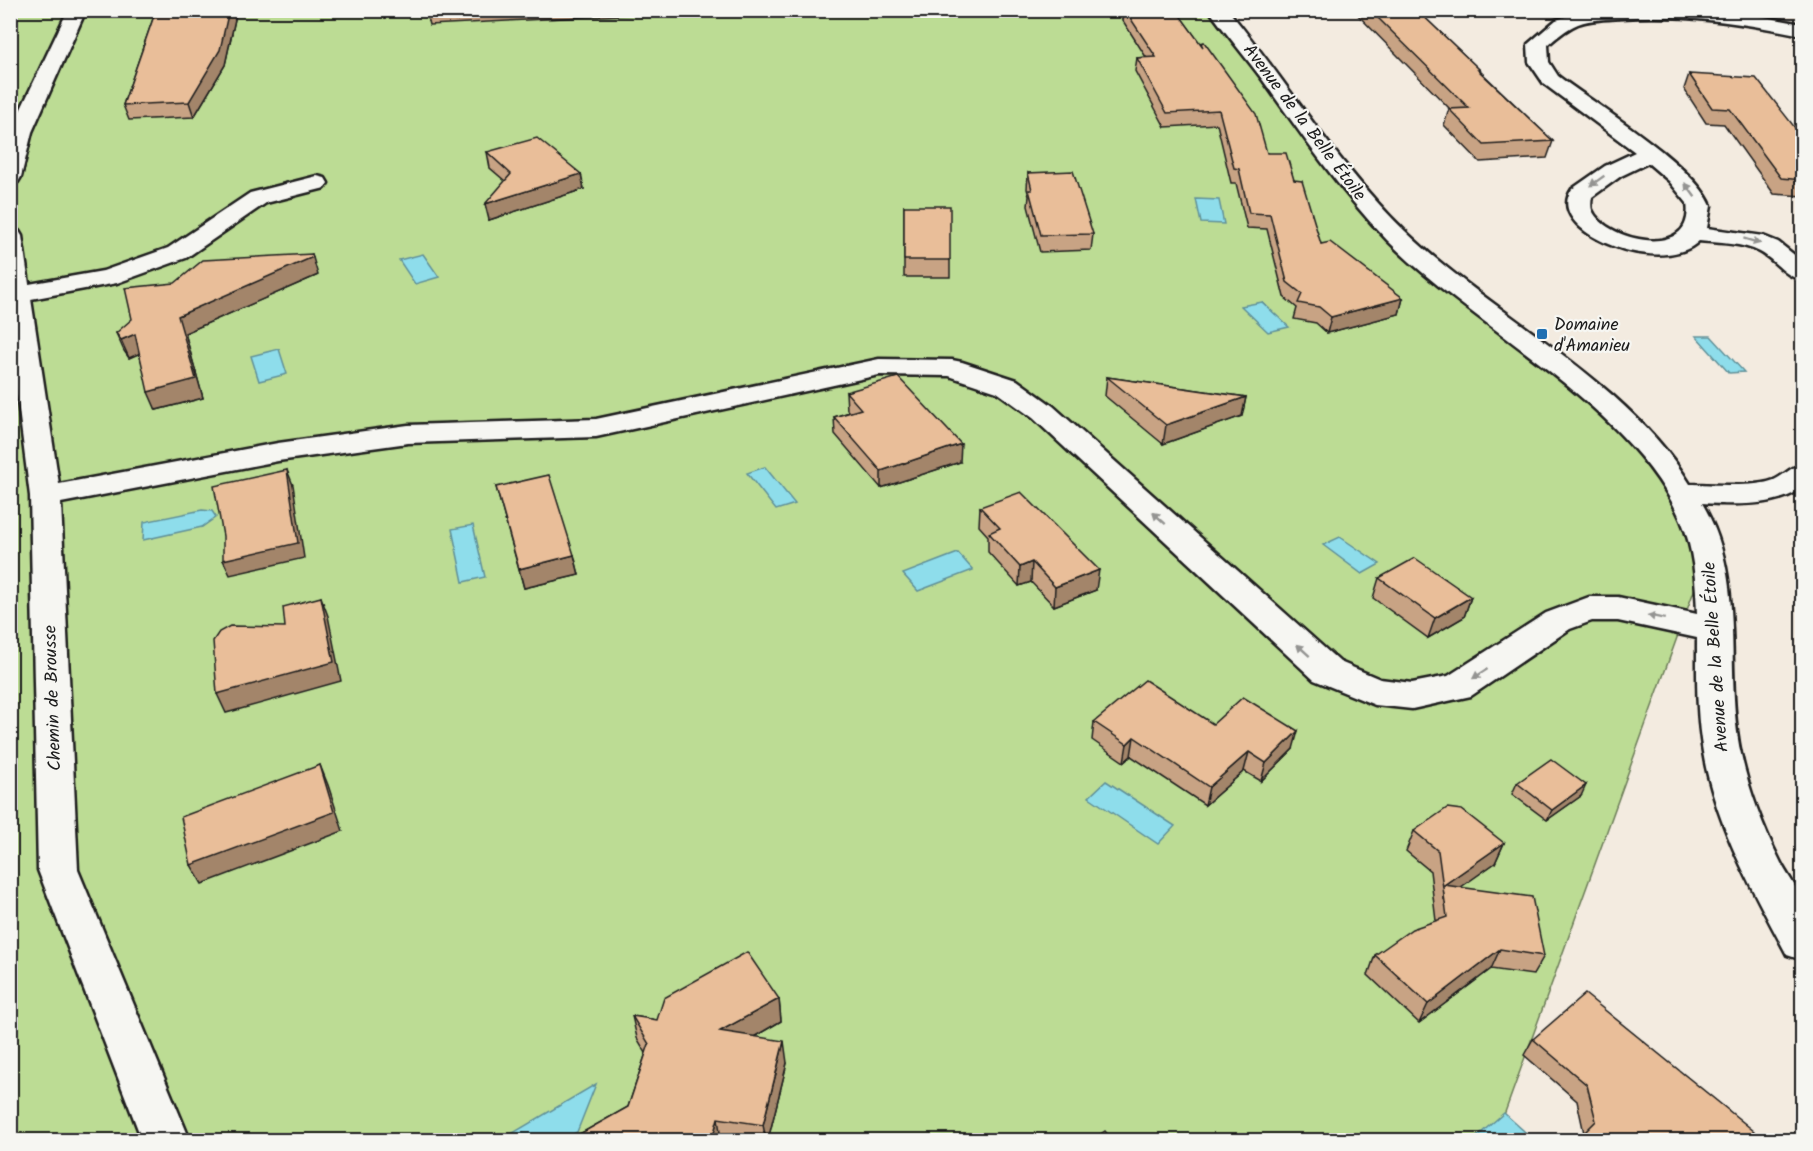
<svg xmlns="http://www.w3.org/2000/svg" width="1813" height="1151" font-family="Kalam,sans-serif">
<style>
.green{fill:#bcdc94;stroke:#6c7c58;stroke-width:1.5}
.water{fill:#8eddeb;stroke:#609098;stroke-width:1.5}
.lines{fill:none;stroke-linecap:round;stroke-linejoin:round}
.minor-casing{stroke:#1c1c1c;stroke-width:5}
.minor{fill:#f6f6f2;fill-rule:evenodd}
.wall{fill:#c8a384;stroke:#1c1c1c;stroke-width:1.5}
.shaded-wall{fill:#a3856b;stroke:#1c1c1c;stroke-width:1.5}
.building{fill:#e9be99;stroke:#1c1c1c;stroke-width:1.5}
.oneway{fill:#949492}
.poi-dot{fill:#1f6fb2;stroke:#f6f6f2;stroke-width:2}
.labels{text-anchor:middle;stroke-width:4.5;stroke-linejoin:round;paint-order:stroke}
.street-label{font-size:18px;fill:#1c1c1c;stroke:#f6f6f2}
.poi-label{font-size:18px;fill:#1c1c1c;stroke:#f6f6f2;text-anchor:start}
</style>
<rect width="100%" height="100%" fill="#f3ebe0"/>
<filter id="ink" filterUnits="userSpaceOnUse"><feTurbulence type="fractalNoise" baseFrequency=".0167" numOctaves="2"/><feDisplacementMap in="SourceGraphic" scale="12" xChannelSelector="R" yChannelSelector="G"/><feConvolveMatrix kernelMatrix="1 2 1 2 8 2 1 2 1" color-interpolation-filters="sRGB"/></filter>
<g filter="url(#ink)">
<path class="green" d="M 10,11 L 1218,11 L 1350,186 L 1663,466 L 1708,552 L 1495,1140 L 11,1140 Z"/>
<g class="water">
<path d="M 1196,199 L 1219,200 L 1224,224 L 1201,223 Z"/>
<path d="M 423,254 L 439,277 L 415,284 L 399,260 Z"/>
<path d="M 1262,302 L 1289,327 L 1268,332 L 1241,306 Z"/>
<path d="M 1696,336 L 1711,336 L 1744,372 L 1729,373 Z"/>
<path d="M 279,349 L 287,374 L 259,381 L 251,356 Z"/>
<path d="M 765,467 L 795,504 L 776,510 L 747,473 Z"/>
<path d="M 202,510 L 212,511 L 216,517 L 202,527 L 143,540 L 144,522 Z"/>
<path d="M 473,525 L 485,577 L 463,582 L 452,529 Z"/>
<path d="M 1340,537 L 1380,564 L 1362,574 L 1323,545 Z"/>
<path d="M 958,553 L 973,570 L 918,591 L 903,574 Z"/>
<path d="M 1106,781 L 1175,826 L 1158,844 L 1089,797 Z"/>
<path d="M 596,1084 L 577,1132 L 563,1140 L 501,1140 Z"/>
<path d="M 1504,1113 L 1534,1140 L 1473,1140 Z"/>
</g>
<g class="lines">
<g class="minor-casing">
<g id="minor">
<path d="M 68,10 L 86,10 L 32,132 L 21,177 L 18,182 L 10,184 L 10,132 Z"/>
<path d="M 1209,10 L 1228,10 C 1288,83 1337,165 1405,231 C 1492,315 1627,380 1690,484 C 1711,484 1755,488 1774,480 C 1785,475 1790,467 1802,465 L 1802,488 C 1778,507 1732,505 1702,503 C 1748,579 1723,671 1741,754 C 1749,791 1763,827 1780,861 C 1786,874 1801,891 1802,905 C 1805,923 1802,942 1802,960 L 1787,955 C 1753,891 1715,824 1703,752 C 1696,714 1697,676 1697,638 L 1618,621 L 1592,621 L 1570,629 L 1471,696 L 1412,709 L 1375,705 L 1314,680 L 1033,418 L 997,392 L 949,376 L 879,375 L 596,437 L 408,443 L 278,461 L 61,503 L 78,870 L 190,1140 L 142,1140 L 38,870 L 30,496 L 10,339 L 10,229 L 19,231 L 22,236 L 29,284 L 103,271 L 168,248 L 250,193 L 317,176 L 325,178 L 328,183 L 325,188 L 266,203 L 186,258 L 117,283 L 31,299 L 59,484 L 278,443 L 408,425 L 596,419 L 879,359 L 952,360 L 962,362 L 1017,380 L 1053,406 L 1340,662 L 1380,679 L 1412,683 L 1448,676 L 1546,613 L 1589,597 L 1618,597 L 1697,614 C 1696,582 1694,550 1681,520 C 1630,404 1475,329 1387,240 C 1340,191 1301,134 1262,79 C 1245,56 1226,34 1209,10 Z"/>
<path d="M 1587,10 L 1726,10 L 1802,24 L 1802,35 C 1743,23 1684,14 1623,18 C 1608,19 1591,19 1578,24 C 1566,29 1557,37 1548,45 L 1549,62 L 1558,76 C 1595,104 1696,166 1711,206 L 1707,228 L 1763,236 L 1778,242 L 1802,261 L 1802,280 C 1785,277 1775,260 1760,252 C 1743,243 1718,243 1699,241 C 1662,278 1542,232 1572,189 L 1605,166 L 1635,152 L 1544,84 L 1529,62 L 1528,44 L 1556,20 ZM 1648,163 L 1669,181 L 1687,203 C 1696,262 1605,241 1592,210 C 1591,207 1591,201 1592,197 L 1621,176 Z"/>
</g>
</g>
<use href="#minor" class="minor"/>
</g>
<g class="wall">
<path d="M 156,10 L 237,10 L 225,65 L 194,117 L 129,120 L 123,105 Z"/>
<path d="M 486,10 L 682,10 L 682,12 L 429,25 L 427,17 L 473,12 L 486,12 Z"/>
<path d="M 1116,10 L 1176,10 L 1201,45 L 1201,43 L 1267,153 L 1294,180 L 1321,244 L 1403,298 L 1399,314 L 1327,333 L 1316,323 L 1294,319 L 1297,308 L 1284,297 L 1267,229 L 1247,228 L 1236,183 L 1231,183 L 1217,124 L 1165,127 L 1135,71 L 1137,58 L 1146,57 Z"/>
<path d="M 1353,10 L 1417,10 L 1480,70 L 1480,71 L 1553,141 L 1547,158 L 1480,162 L 1444,125 L 1449,109 L 1450,109 Z"/>
<path d="M 1689,74 L 1803,138 L 1803,196 L 1774,194 L 1724,124 L 1706,123 L 1684,89 Z"/>
<path d="M 487,152 L 581,174 L 584,189 L 489,220 L 505,181 L 490,168 Z"/>
<path d="M 1028,173 L 1093,234 L 1091,250 L 1040,252 L 1028,206 L 1029,196 L 1027,189 Z"/>
<path d="M 904,206 L 950,260 L 950,277 L 904,277 Z"/>
<path d="M 318,275 L 185,333 L 203,398 L 156,410 L 139,353 L 129,358 L 124,351 L 116,333 Z"/>
<path d="M 1107,377 L 1246,397 L 1242,416 L 1163,444 L 1105,396 Z"/>
<path d="M 846,392 L 960,462 L 881,488 L 835,434 L 834,417 L 849,412 L 847,410 Z"/>
<path d="M 496,487 L 574,555 L 579,575 L 524,588 Z"/>
<path d="M 980,507 L 1096,590 L 1054,606 L 1031,582 L 1019,586 L 988,552 L 988,536 L 979,526 Z"/>
<path d="M 1379,578 L 1471,597 L 1464,617 L 1428,638 L 1373,598 Z"/>
<path d="M 1094,722 L 1213,724 L 1293,749 L 1261,781 L 1244,771 L 1205,805 L 1131,756 L 1124,762 L 1092,740 Z"/>
<path d="M 1517,783 L 1581,796 L 1547,820 L 1512,794 Z"/>
<path d="M 1414,831 L 1504,843 L 1495,863 L 1460,887 L 1544,956 L 1533,975 L 1491,969 L 1419,1023 L 1368,975 L 1375,955 L 1436,921 L 1430,871 L 1406,851 Z"/>
<path d="M 779,999 L 781,1021 L 754,1037 L 787,1063 L 768,1140 L 728,1140 L 722,1139 L 721,1140 L 569,1140 L 628,1107 L 646,1053 L 637,1038 L 632,1016 L 657,1020 Z"/>
<path d="M 1533,1039 L 1765,1140 L 1578,1140 L 1584,1133 L 1577,1101 L 1524,1055 Z"/>
</g>
<g class="shaded-wall">
<path d="M 229,10 L 237,10 L 225,65 L 194,117 L 189,102 Z"/>
<path d="M 581,174 L 584,189 L 489,220 L 485,204 Z"/>
<path d="M 312,254 L 318,275 L 185,333 L 203,398 L 156,410 L 148,392 L 178,316 Z"/>
<path d="M 1403,298 L 1399,314 L 1327,333 L 1331,317 Z"/>
<path d="M 135,334 L 143,352 L 129,358 L 121,340 Z"/>
<path d="M 1246,397 L 1242,416 L 1163,444 L 1166,425 Z"/>
<path d="M 961,444 L 960,462 L 881,488 L 881,471 Z"/>
<path d="M 287,470 L 293,485 L 304,558 L 230,575 L 223,560 Z"/>
<path d="M 574,555 L 579,575 L 524,588 L 519,569 Z"/>
<path d="M 1032,562 L 1031,582 L 1019,586 L 1020,567 Z"/>
<path d="M 1099,570 L 1096,590 L 1054,606 L 1055,587 Z"/>
<path d="M 321,597 L 328,616 L 341,681 L 226,713 L 217,694 Z"/>
<path d="M 1471,597 L 1464,617 L 1428,638 L 1435,618 Z"/>
<path d="M 1298,731 L 1293,749 L 1261,781 L 1266,763 Z"/>
<path d="M 1134,737 L 1131,756 L 1124,762 L 1127,744 Z"/>
<path d="M 1249,752 L 1244,771 L 1205,805 L 1209,787 Z"/>
<path d="M 320,765 L 328,785 L 343,831 L 202,884 L 191,865 Z"/>
<path d="M 1586,785 L 1581,796 L 1547,820 L 1552,810 Z"/>
<path d="M 1504,843 L 1495,863 L 1444,899 L 1444,885 Z"/>
<path d="M 1500,949 L 1491,969 L 1419,1023 L 1428,1004 Z"/>
<path d="M 779,999 L 781,1021 L 724,1054 L 720,1031 Z"/>
<path d="M 784,1041 L 787,1063 L 768,1140 L 766,1140 L 763,1125 Z"/>
<path d="M 718,1118 L 721,1140 L 712,1140 Z"/>
</g>
<g class="building">
<path d="M 156,10 L 229,10 L 220,50 L 189,102 L 123,105 Z"/>
<path d="M 429,10 L 473,10 L 473,12 L 486,12 L 486,10 L 563,10 L 427,17 Z"/>
<path d="M 1125,10 L 1176,10 L 1203,47 L 1201,43 L 1204,42 L 1256,114 L 1267,153 L 1286,153 L 1294,180 L 1302,181 L 1321,244 L 1330,242 L 1403,298 L 1331,317 L 1319,307 L 1298,303 L 1302,294 L 1287,282 L 1270,214 L 1249,213 L 1239,169 L 1234,168 L 1219,110 L 1167,113 L 1137,58 L 1156,57 Z"/>
<path d="M 1370,10 L 1417,10 L 1480,70 L 1478,70 L 1553,141 L 1484,145 L 1449,109 L 1469,108 Z"/>
<path d="M 1689,74 L 1756,78 L 1803,138 L 1803,180 L 1781,178 L 1730,109 L 1712,108 Z"/>
<path d="M 537,138 L 581,174 L 485,204 L 511,174 L 487,152 Z"/>
<path d="M 1073,171 L 1093,234 L 1041,235 L 1029,190 L 1032,190 L 1028,173 Z"/>
<rect x="904" y="206" width="46" height="54"/>
<path d="M 312,254 L 313,257 L 178,316 L 196,379 L 148,392 L 135,334 L 121,340 L 116,333 L 132,319 L 125,288 L 175,283 L 203,260 Z"/>
<path d="M 898,377 L 961,444 L 881,471 L 834,417 L 861,409 L 846,392 Z"/>
<path d="M 1107,377 L 1246,397 L 1166,425 Z"/>
<path d="M 287,470 L 298,543 L 223,560 L 223,536 L 214,486 Z"/>
<path d="M 549,475 L 574,555 L 519,569 L 496,487 Z"/>
<path d="M 1021,492 L 1099,570 L 1055,587 L 1032,562 L 1020,567 L 989,533 L 1000,528 L 980,507 Z"/>
<path d="M 1415,558 L 1471,597 L 1435,618 L 1379,578 Z"/>
<path d="M 321,597 L 334,662 L 217,694 L 213,641 L 219,632 L 230,626 L 285,627 L 283,607 Z"/>
<path d="M 1145,680 L 1213,724 L 1243,697 L 1298,731 L 1266,763 L 1249,752 L 1209,787 L 1134,737 L 1127,744 L 1094,722 Z"/>
<path d="M 1551,759 L 1586,785 L 1552,810 L 1517,783 Z"/>
<path d="M 320,765 L 334,812 L 191,865 L 181,817 Z"/>
<path d="M 1447,808 L 1462,810 L 1504,843 L 1444,885 L 1532,897 L 1544,956 L 1500,949 L 1428,1004 L 1375,955 L 1412,929 L 1447,917 L 1438,851 L 1414,831 Z"/>
<path d="M 747,952 L 779,999 L 720,1031 L 784,1041 L 763,1125 L 718,1118 L 712,1140 L 684,1140 L 673,1139 L 672,1140 L 569,1140 L 628,1107 L 649,1044 L 632,1016 L 657,1020 L 664,998 Z"/>
<path d="M 1585,994 L 1765,1140 L 1586,1140 L 1581,1136 L 1596,1121 L 1587,1085 L 1533,1039 Z"/>
<path d="M 1105,1131 L 1112,1140 L 1092,1140 Z"/>
</g>
<defs><path id="oneway-solid" d="M-6-.8H1V-3.2L6.5 0L1 3.2V.8H-6Z" transform="scale(1.5)"/></defs>
<g class="oneway">
<use href="#oneway-solid" transform="translate(1597 181) rotate(145)"/>
<use href="#oneway-solid" transform="translate(1690 190) rotate(-126)"/>
<use href="#oneway-solid" transform="translate(1752 241) rotate(17)"/>
<use href="#oneway-solid" transform="translate(1159 518) rotate(-138)"/>
<use href="#oneway-solid" transform="translate(1656 617) rotate(-168)"/>
<use href="#oneway-solid" transform="translate(1303 650) rotate(-138)"/>
<use href="#oneway-solid" transform="translate(1480 674) rotate(147)"/>
</g>
</g>
<rect class="poi-dot" x="1536" y="328" width="12" height="12" rx="3"/>
<g class="labels">
<g class="street-label">
<text transform="translate(1305 122) rotate(53)" y="6">Avenue de la Belle Étoile</text>
<text transform="translate(1715 657) rotate(-94)" y="6">Avenue de la Belle Étoile</text>
<text transform="translate(52 698) rotate(-92)" y="6">Chemin de Brousse</text>
</g>
<g class="poi-label">
<text x="1554" y="330">Domaine<tspan x="1554" dy="21">d'Amanieu</tspan></text>
</g>
</g>
<rect width="1813" height="1151" fill="none" stroke="#f6f6f2" stroke-width="36"/>
<rect x="18" y="18" width="1777" height="1115" fill="none" stroke="#1c1c1c" stroke-width="2" filter="url(#ink)"/>
</svg>
